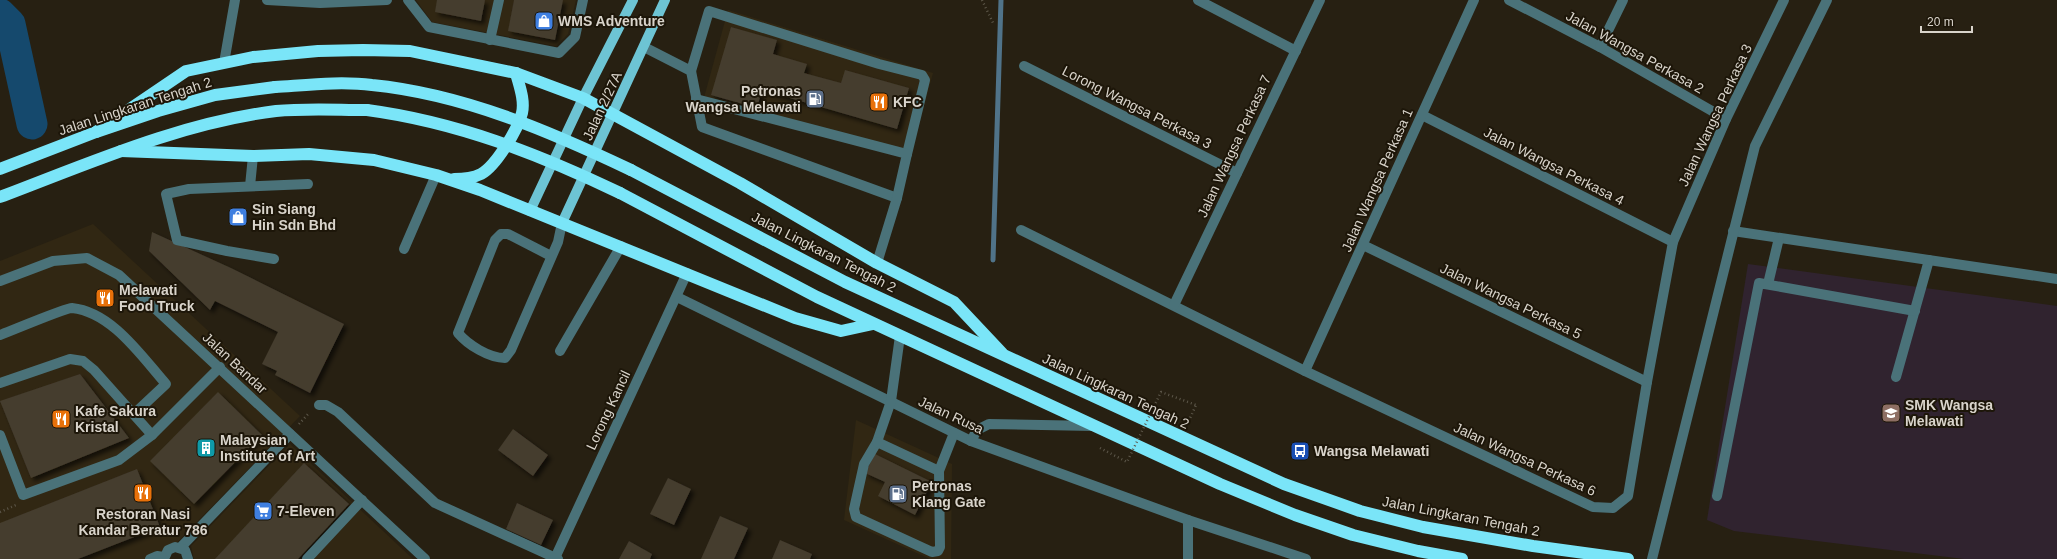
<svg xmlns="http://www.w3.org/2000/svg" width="2057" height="559" font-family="Helvetica,sans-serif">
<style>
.built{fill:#312713}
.education{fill:#30232f}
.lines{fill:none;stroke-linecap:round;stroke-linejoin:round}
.stream{stroke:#507389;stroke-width:5}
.river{stroke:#15496d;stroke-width:31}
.building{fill:#443c2e;filter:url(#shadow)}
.path{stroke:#5e584b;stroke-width:2.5;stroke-dasharray:1 3;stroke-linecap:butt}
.minor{stroke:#4a7279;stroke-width:10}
.major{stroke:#6dc4d4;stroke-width:10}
.highway{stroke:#7ae5f8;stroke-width:12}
.path-bridge{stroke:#5e584b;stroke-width:2.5;stroke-dasharray:1 3;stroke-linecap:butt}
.highway-bridge{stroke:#7ae5f8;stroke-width:12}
.labels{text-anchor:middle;stroke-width:4;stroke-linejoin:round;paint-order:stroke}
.poi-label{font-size:14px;font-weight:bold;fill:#d9d4cb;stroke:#1d1609;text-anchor:start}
.street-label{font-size:14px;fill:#d9d4cb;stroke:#1d1609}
</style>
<defs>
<filter id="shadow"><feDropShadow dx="3.5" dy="3.5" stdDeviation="2" flood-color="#0009"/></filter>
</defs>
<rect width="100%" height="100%" fill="#272012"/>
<g class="built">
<path d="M 416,0 L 576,0 L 568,34 L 556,46 L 432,22 Z"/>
<path d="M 728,10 L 933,73 L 909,159 L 702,105 Z"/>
<path d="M 93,224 L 300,416 L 161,559 L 0,559 L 0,261 Z"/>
<path d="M 856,420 L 952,464 L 951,559 L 930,559 L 844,520 Z"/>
<path d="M 290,444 L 413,559 L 194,559 L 191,546 Z"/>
</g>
<path class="education" d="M 1748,264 L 2057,306 L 2057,559 L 1964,559 L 1734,531 L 1707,520 Z"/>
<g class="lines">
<path class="stream" d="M 993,260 L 1001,0"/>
<path class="river" d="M 0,14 L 10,24 L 32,124"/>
</g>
<g class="building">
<path d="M 437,0 L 485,0 L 481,21 L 435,12 Z"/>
<path d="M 514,0 L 563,0 L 555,40 L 508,31 Z"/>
<path d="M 731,27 L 777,40 L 773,54 L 807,64 L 804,73 L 841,83 L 845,70 L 909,88 L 897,129 L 762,90 L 757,108 L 711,95 Z"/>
<path d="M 152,232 L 231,268 L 344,324 L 310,393 L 275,375 L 277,371 L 262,364 L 278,332 L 215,301 L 210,310 L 149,251 Z"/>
<path d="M 80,374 L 129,438 L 31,478 L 0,401 Z"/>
<path d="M 218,392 L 262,435 L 194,504 L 150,461 Z"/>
<path d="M 513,429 L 548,455 L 533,476 L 498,450 Z"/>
<path d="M 875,454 L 932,482 L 915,515 L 878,496 L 885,482 L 865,473 Z"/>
<path d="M 304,463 L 349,504 L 298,559 L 215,559 Z"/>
<path d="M 137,469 L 160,527 L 78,559 L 0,559 L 0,523 Z"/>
<path d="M 668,478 L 691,489 L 674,525 L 650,514 Z"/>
<path d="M 517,503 L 553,520 L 541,545 L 506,529 Z"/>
<path d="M 720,516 L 748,528 L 734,559 L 701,559 Z"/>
<path d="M 780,540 L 812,554 L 810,559 L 772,559 Z"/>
<path d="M 629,541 L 652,554 L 650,559 L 619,559 Z"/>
</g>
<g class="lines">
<g class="path">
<path d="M 982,0 L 994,25"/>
<path d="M 299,424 L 309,413"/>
<path d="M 1187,425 L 1196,405"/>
<path d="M 0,512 L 16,505"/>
</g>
<g class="minor">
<path d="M 267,0 L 320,3 L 387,0"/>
<path d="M 408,0 L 429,27 L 559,53 L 575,37 L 583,0"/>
<path d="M 1198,0 L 1296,51"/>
<path d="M 1509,0 L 1600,47 L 1726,119"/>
<path d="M 490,40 L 499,0"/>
<path d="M 644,47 L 691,71 L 702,127 L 897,198"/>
<path d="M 1600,47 L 1623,0"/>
<path d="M 224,63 L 235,0"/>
<path d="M 1024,66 L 1237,173"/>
<path d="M 691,71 L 709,11 L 879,64 L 922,75 L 925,80 L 907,154"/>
<path d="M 696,99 L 907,154 L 897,198 L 877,263"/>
<path d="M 1422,115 L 1673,242"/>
<path d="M 250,186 L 253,156"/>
<path d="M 1021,230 L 1305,371 L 1593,507 L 1613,508 L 1628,496 L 1647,382 L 1673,242 L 1726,119 L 1784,0"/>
<path d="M 1733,231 L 2057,279"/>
<path d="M 1363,245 L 1647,382"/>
<path d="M 404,249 L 436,175"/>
<path d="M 551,256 L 508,234 L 501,234 L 495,240 L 458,333 C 468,345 489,358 505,358 L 511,350 L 558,242 L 562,223"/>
<path d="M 274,259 L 227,251 L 177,240 L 166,194 L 189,189 L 308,184"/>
<path d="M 0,281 L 53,261 L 87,258 L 119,275 L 425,559"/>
<path d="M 1768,284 L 1779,238"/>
<path d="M 677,297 L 971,441 L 1188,520 L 1306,559"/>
<path d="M 1174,305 L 1320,0"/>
<path d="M 0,335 C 11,331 65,308 72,308 C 112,312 142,357 166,384 L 134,414"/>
<path d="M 900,336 L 891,401 L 877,442 L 864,464 L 854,509 L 856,517 L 932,552 L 938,551 L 940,547 L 939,471 L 954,433"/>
<path d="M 560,351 L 621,246"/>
<path d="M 1305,371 L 1474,0"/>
<path d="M 1896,377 L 1929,260"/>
<path d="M 0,383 L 70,359 L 83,361 L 94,370 L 152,435"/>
<path d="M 319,405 L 326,405 L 338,412 L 435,503 L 558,559"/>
<path d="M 0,435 L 23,495 L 119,460 L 152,435 L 220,367"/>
<path d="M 971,441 L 977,430 L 989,424 L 1093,426"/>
<path d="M 877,442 L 939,471"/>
<path d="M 1717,496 L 1759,283 L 1915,311"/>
<path d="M 1188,520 L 1188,559"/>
<path d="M 181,547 L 290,434"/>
<path d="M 555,558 L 687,273"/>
<path d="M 150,559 L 157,556 L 164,557"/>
<path d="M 164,559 L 168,550 L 175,547 L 185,550 L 188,559"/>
<path d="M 307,559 L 362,500"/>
<path d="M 1652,559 L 1755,146 L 1827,0"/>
</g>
<g class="major">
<path d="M 530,211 L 583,98 L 633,0"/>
<path d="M 562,223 L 665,0"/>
</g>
<g class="highway">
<path d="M 96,132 L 186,71 L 253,57 L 318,51 L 363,50 L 410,51 L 516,73 L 583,98 L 740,183 L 877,263 L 954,302 L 1002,353"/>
<path d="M 121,151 L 253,156 L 309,154 L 374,160 L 436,175 L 480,190 L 795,318 L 841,331 L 873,324"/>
<path d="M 0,169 L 96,132 L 158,111 L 215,95 L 275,87"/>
<path d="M 631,170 L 845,282 L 1284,484 L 1360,511 L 1423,527 L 1533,546 L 1628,559"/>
<path d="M 454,179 C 463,179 473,178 481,174 C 496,166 518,129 522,113 C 525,100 519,85 516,73"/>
<path d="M 620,193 L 817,297 L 1220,484 L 1295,515 L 1353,535 L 1418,551 L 1462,559"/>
<path d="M 0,197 C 90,163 180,123 276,111 C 306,108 337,110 367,110"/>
</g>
<path class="path-bridge" d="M 1100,448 L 1127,462 L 1161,392 L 1196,405"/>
<g class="highway-bridge">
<path d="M 275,87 C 307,85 340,81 372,85 C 463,94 549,131 631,170"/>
<path d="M 367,110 C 457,122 539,154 620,193"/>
</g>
</g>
<defs>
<g id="shop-square" transform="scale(1)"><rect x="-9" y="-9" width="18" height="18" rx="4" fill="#3f7fe0" stroke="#1d1609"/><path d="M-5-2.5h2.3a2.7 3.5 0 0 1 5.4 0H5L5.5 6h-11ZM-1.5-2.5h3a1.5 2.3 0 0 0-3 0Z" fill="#fff"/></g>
<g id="fuel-square" transform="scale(1)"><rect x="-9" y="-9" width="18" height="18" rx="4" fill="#5c6f8a" stroke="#1d1609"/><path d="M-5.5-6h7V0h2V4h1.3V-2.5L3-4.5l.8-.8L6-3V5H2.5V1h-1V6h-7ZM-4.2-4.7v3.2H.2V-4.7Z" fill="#fff"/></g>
<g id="restaurant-square" transform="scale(1)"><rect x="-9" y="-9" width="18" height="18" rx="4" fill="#e8710a" stroke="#1d1609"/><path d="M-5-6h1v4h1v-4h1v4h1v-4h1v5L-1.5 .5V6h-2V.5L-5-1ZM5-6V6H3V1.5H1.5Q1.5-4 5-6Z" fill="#fff"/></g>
<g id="school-square" transform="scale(1)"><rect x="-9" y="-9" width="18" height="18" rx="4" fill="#8d6e63" stroke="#1d1609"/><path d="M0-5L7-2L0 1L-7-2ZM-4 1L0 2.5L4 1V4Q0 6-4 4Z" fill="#fff"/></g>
<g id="building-square" transform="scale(1)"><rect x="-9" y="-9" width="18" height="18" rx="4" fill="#0f9aa8" stroke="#1d1609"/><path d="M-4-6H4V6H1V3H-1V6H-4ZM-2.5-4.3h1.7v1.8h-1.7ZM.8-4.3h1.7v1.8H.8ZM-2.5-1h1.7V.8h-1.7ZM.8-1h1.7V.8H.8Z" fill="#fff"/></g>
<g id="bus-square" transform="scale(1)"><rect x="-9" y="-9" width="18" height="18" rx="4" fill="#1a4fb4" stroke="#1d1609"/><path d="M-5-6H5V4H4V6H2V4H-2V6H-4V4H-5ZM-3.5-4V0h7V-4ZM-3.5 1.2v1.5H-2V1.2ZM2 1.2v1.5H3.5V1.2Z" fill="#fff"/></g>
<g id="supermarket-square" transform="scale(1)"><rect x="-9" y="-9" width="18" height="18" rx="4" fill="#3f7fe0" stroke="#1d1609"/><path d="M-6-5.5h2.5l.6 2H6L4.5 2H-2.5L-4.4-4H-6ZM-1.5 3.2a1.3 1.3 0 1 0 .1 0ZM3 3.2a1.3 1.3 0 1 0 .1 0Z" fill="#fff"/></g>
</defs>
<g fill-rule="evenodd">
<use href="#shop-square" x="544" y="21"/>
<use href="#fuel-square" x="815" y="99"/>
<use href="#restaurant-square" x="879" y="102"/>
<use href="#shop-square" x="238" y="217"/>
<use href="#restaurant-square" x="105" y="298"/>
<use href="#school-square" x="1891" y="413"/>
<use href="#restaurant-square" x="61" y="419"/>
<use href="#building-square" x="206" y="448"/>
<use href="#bus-square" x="1300" y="451"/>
<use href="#restaurant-square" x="143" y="493"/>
<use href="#fuel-square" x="898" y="494"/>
<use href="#supermarket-square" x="263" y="511"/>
</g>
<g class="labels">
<g class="poi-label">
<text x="558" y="26">WMS Adventure</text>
<text x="801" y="96" text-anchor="end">Petronas<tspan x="801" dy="16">Wangsa Melawati</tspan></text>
<text x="893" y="107">KFC</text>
<text x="252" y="214">Sin Siang<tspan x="252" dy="16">Hin Sdn Bhd</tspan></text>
<text x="119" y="295">Melawati<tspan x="119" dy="16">Food Truck</tspan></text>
<text x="1905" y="410">SMK Wangsa<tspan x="1905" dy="16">Melawati</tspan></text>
<text x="75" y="416">Kafe Sakura<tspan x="75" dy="16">Kristal</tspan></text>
<text x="220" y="445">Malaysian<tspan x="220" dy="16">Institute of Art</tspan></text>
<text x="1314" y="456">Wangsa Melawati</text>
<text x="912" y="491">Petronas<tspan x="912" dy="16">Klang Gate</tspan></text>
<text x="277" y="516">7-Eleven</text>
<text x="143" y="519" text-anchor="middle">Restoran Nasi<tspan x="143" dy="16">Kandar Beratur 786</tspan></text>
</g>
<g class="street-label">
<text transform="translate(1635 52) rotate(29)" y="5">Jalan Wangsa Perkasa 2</text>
<text transform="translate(135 106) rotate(-18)" y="5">Jalan Lingkaran Tengah 2</text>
<text transform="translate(602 106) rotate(-65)" y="5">Jalan 2/27A</text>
<text transform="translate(1137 107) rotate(27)" y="5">Lorong Wangsa Perkasa 3</text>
<text transform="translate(1715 115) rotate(-65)" y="5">Jalan Wangsa Perkasa 3</text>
<text transform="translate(1234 146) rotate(-65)" y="5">Jalan Wangsa Perkasa 7</text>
<text transform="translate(1554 166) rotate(27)" y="5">Jalan Wangsa Perkasa 4</text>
<text transform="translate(1377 180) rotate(-66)" y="5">Jalan Wangsa Perkasa 1</text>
<text transform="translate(824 252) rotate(27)" y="5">Jalan Lingkaran Tengah 2</text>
<text transform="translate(1511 301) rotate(26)" y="5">Jalan Wangsa Perkasa 5</text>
<text transform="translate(235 363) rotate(43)" y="5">Jalan Bandar</text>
<text transform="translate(1116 391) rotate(25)" y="5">Jalan Lingkaran Tengah 2</text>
<text transform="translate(608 410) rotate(-65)" y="5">Lorong Kancil</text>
<text transform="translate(951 415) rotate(25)" y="5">Jalan Rusa</text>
<text transform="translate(1525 459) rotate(25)" y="5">Jalan Wangsa Perkasa 6</text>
<text transform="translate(1461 516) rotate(11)" y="5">Jalan Lingkaran Tengah 2</text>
</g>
</g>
<path d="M1921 26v6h51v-6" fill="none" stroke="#d9d4cb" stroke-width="2"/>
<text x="1927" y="26" font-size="12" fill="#d9d4cb" stroke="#1d1609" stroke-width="3" paint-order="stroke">20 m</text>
</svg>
